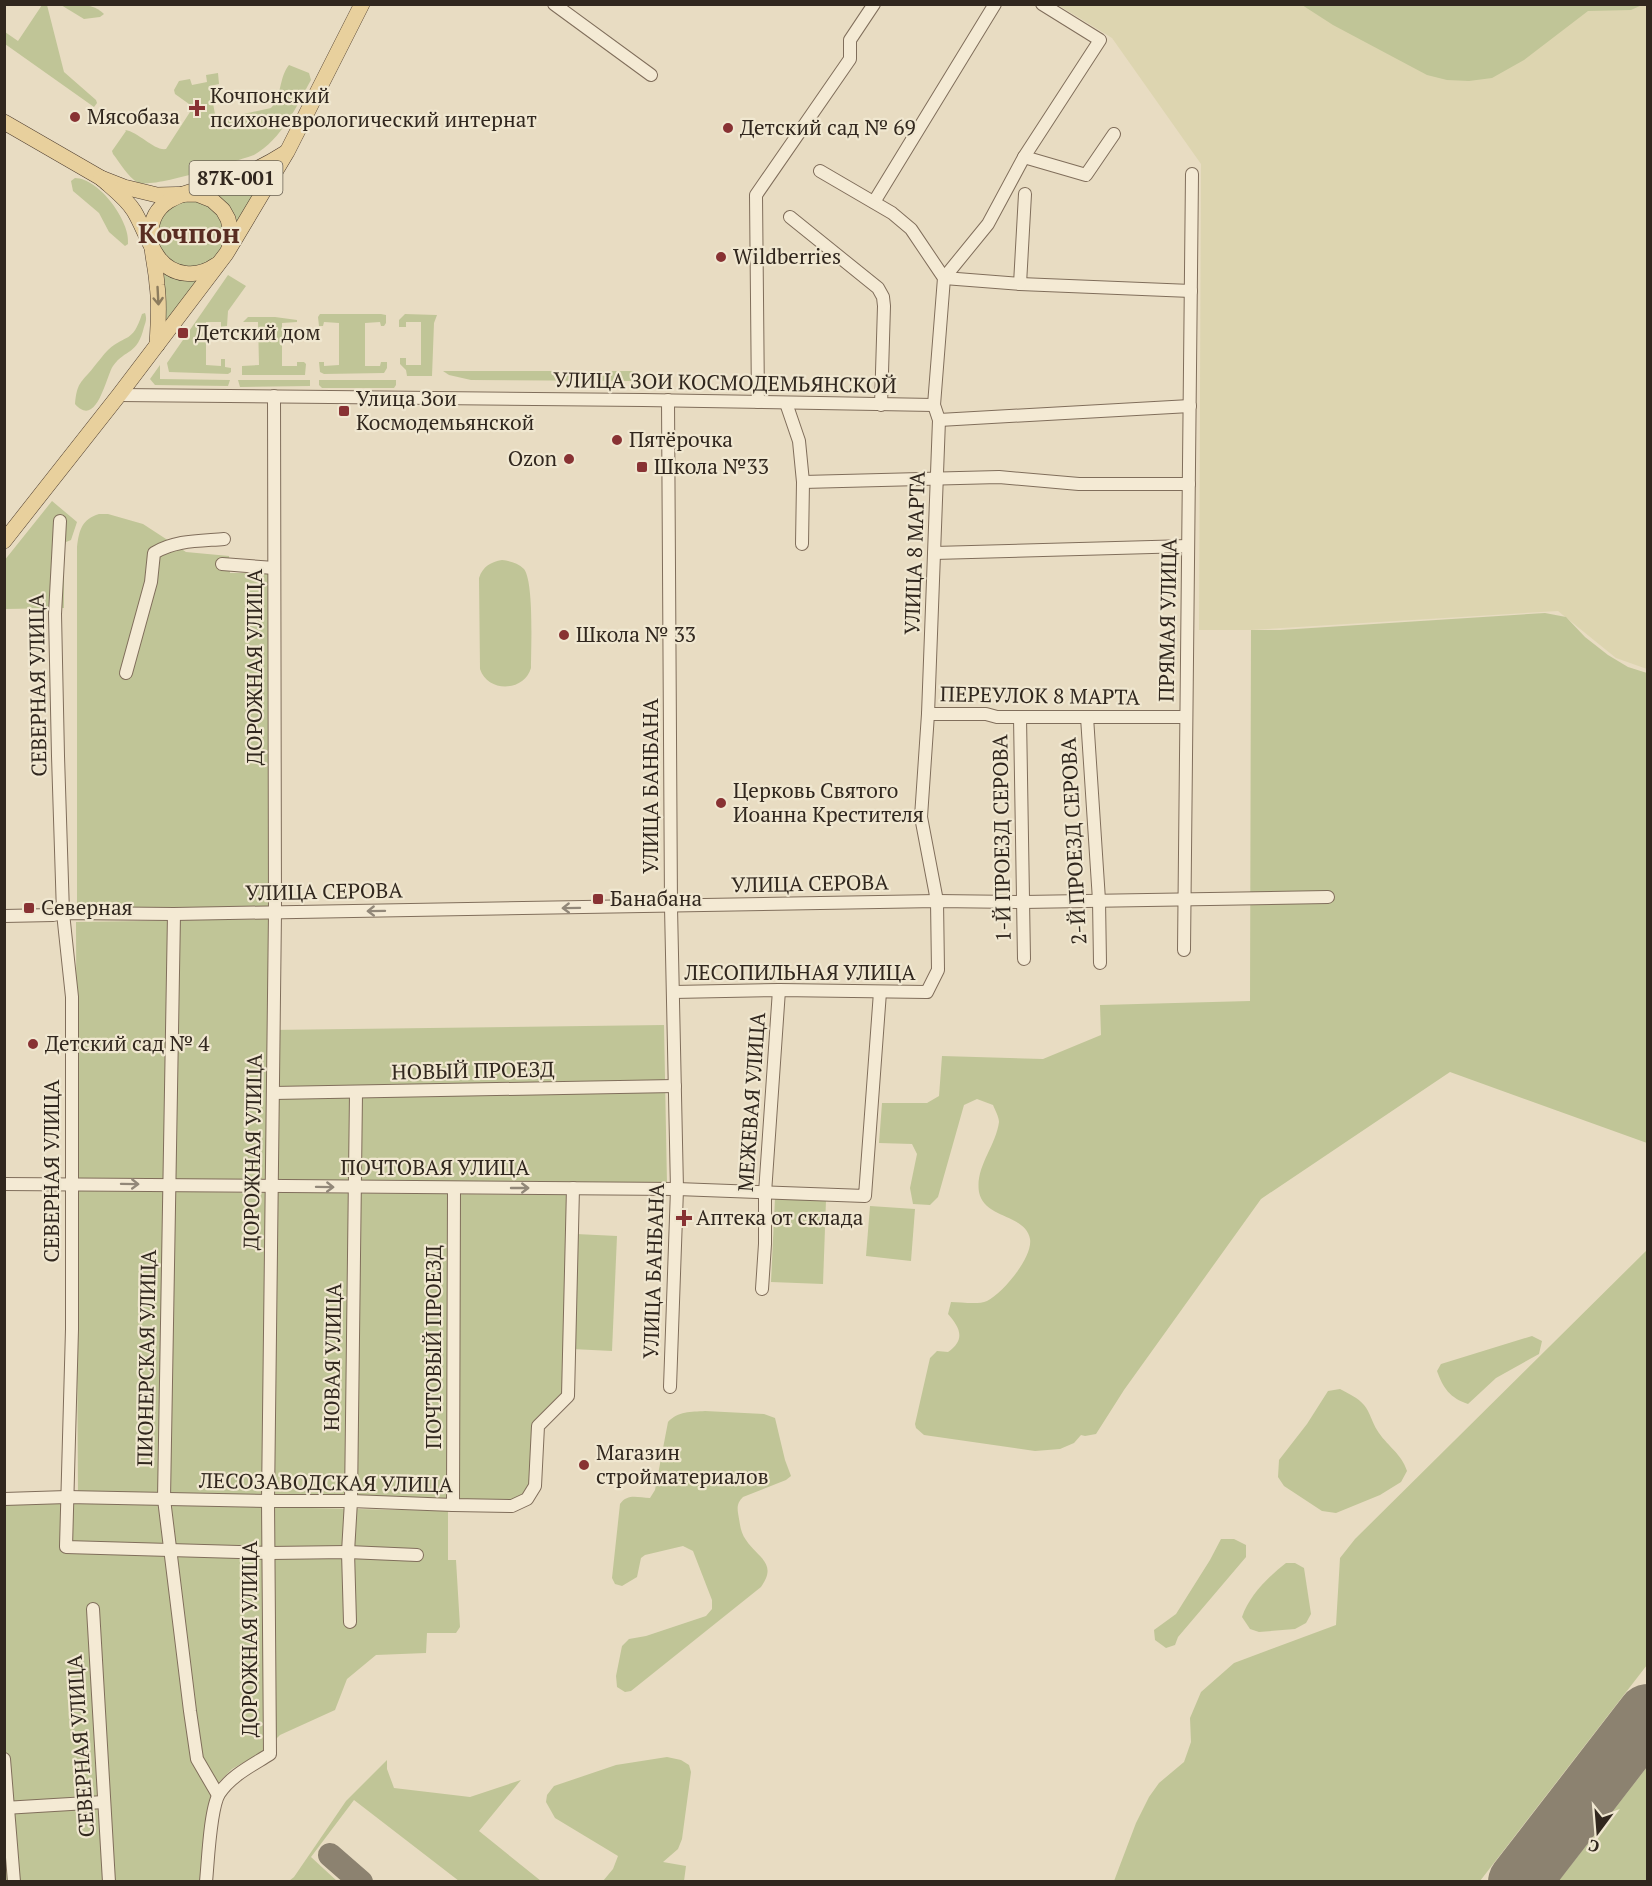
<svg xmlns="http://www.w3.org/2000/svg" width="1652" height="1886" font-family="'PT Serif',serif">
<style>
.farmland{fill:#ddd5b0}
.green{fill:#c0c597}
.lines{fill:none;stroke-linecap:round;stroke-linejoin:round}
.taxiway{stroke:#8c8270;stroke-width:24}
.runway{stroke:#8c8270;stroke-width:62}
.minor-casing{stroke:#806e5b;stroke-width:14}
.major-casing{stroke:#4e3d2f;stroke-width:16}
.minor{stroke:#f4ead4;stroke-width:12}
.major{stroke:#e8d09d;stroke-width:15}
.oneway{stroke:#8c7c5e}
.oneway2{stroke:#928879}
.poi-dot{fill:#883233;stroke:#f0e7d0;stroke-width:2}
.labels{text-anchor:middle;stroke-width:4.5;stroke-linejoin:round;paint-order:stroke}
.shield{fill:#f0e7d0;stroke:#6a6153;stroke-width:1.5}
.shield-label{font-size:20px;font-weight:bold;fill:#31271e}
.poi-label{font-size:21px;fill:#31271e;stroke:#f0e7d0;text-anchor:start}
.street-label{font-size:21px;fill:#31271e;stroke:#f0e7d0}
.district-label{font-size:27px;font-weight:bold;fill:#592d22;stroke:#f0e7d0}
</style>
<rect width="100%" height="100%" fill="#e8dcc2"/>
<path class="farmland" d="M 1058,5 L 1647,5 L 1647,669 L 1616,658 L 1558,611 L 1251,630 L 1199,630 L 1201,164 L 1112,38 Z"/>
<g class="green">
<path d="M 42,5 L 47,5 L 64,72 L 96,100 L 97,103 L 94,107 L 5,44 L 5,32 L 18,41 Z"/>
<path d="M 61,5 C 75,4 94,3 104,14 L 100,17 L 84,19 Z"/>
<path d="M 1302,5 L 1642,5 L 1631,10 L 1588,11 L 1524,60 L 1492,78 L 1469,81 L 1447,80 L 1427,75 L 1333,25 Z"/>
<path d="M 289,65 L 309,73 L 311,80 C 296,107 282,139 254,155 C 236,161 151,190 137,182 C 128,177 120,163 113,154 L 112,151 L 126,131 L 125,130 C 139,132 154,151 166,149 L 190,112 L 189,104 L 175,94 L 174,90 L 179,81 L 190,79 L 192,85 L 207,82 L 206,75 L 218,73 L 219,84 L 210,86 L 216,120 L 271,108 C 282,96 279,77 289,65 Z"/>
<path d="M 270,171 L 237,225 L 213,194 Z"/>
<path d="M 75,178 C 99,178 131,222 128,244 L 125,246 L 109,232 L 99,213 L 73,191 L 71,181 Z"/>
<circle cx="191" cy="234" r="33"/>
<path d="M 157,261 L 208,273 L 161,334 Z"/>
<path d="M 228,275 L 246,286 L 228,311 L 227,326 L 221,327 L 221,322 L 206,322 L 206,365 L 221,366 L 221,359 L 225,359 L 225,367 L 231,368 L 231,372 L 228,374 L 169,372 L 167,363 Z"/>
<path d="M 145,313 C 147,319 146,321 144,327 C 137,356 126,348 113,366 C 106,376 97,429 75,404 C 77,382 81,383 93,368 C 98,362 103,355 108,350 C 127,333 132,344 142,314 Z"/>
<path d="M 320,314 L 381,314 L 386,315 L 386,323 L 384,326 L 381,326 L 380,322 L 365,323 L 365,366 L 380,366 L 381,362 L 387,362 L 387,368 L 384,373 L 324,374 L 320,372 L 319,362 L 324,362 L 324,366 L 339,365 L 339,323 L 324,322 L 323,326 L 319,326 L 318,317 Z"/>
<path d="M 405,314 L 437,315 L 434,323 L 432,376 L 407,376 L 406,370 L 400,364 L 400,358 L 406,358 L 406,365 L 421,365 L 421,322 L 406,322 L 406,327 L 399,327 L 399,320 Z"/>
<path d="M 248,317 L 275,317 L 297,320 L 297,322 L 282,323 L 282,366 L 297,366 L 297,362 L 304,362 L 306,364 L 305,375 L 242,375 L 242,366 L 259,365 L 258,322 L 243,322 Z"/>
<path d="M 160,365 L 160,379 L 230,380 L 228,386 L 155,385 L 150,379 Z"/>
<path d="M 443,371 L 634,371 L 634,378 L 631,381 L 471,380 L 449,375 Z"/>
<path d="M 238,380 L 310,380 L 310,386 L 240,387 Z"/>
<path d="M 319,380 L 396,380 L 396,385 L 394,388 L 322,388 L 319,385 Z"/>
<path d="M 52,501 L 77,522 L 71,540 L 66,542 L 64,548 L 64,608 L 5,609 L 4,561 Z"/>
<path d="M 99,514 L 108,514 L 143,524 L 186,552 L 229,556 L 230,573 L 270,573 L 271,906 L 77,909 L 77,547 C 79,530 82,519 99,514 Z"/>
<path d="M 502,560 C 510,561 518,563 524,569 C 534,582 531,649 531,668 C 524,692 488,693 480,669 L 479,578 C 483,566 491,562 502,560 Z"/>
<path d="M 1545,613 L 1566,617 L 1585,637 L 1608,655 L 1628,667 L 1647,673 L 1647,1143 L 1450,1072 L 1261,1199 L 1124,1390 L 1096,1434 L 1085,1436 L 1081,1435 L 1074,1443 L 1060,1449 L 1035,1451 L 924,1435 L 916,1428 L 915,1424 L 930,1358 L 937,1351 L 948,1352 C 966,1339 960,1328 948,1314 L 951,1302 C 961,1302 978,1305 987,1301 C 1003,1293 1033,1257 1030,1239 C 1026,1214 984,1219 979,1192 C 975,1167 996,1146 999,1122 C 999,1117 995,1110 993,1105 L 977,1099 L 964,1105 L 938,1197 L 930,1205 L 913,1204 L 910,1188 L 917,1154 L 912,1144 L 879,1143 L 882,1103 L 927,1103 L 939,1096 L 942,1056 L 1043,1059 L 1101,1035 L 1100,1005 L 1250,1001 L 1251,630 L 1280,630 Z"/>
<path d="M 270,919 L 270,1030 L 664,1025 L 667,1184 L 77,1178 L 76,922 Z"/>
<path d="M 76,1191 L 570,1195 L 564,1392 L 532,1424 L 529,1484 L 523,1495 L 511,1500 L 78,1492 Z"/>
<path d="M 775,1198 L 826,1200 L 823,1284 L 771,1282 Z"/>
<path d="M 870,1206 L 915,1209 L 911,1261 L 866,1256 Z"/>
<path d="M 576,1234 L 617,1236 L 612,1351 L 572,1349 Z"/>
<path d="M 1647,1250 L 1647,1665 L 1480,1881 L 1114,1881 L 1136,1823 L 1149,1797 L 1159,1783 L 1184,1762 L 1191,1742 L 1190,1718 L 1201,1692 L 1234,1663 L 1336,1625 L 1340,1558 L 1355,1539 Z"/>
<path d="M 1532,1336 L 1542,1341 L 1539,1354 L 1496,1378 L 1468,1404 C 1450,1398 1443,1388 1437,1371 L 1441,1364 Z"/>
<path d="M 1340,1389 C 1349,1394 1357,1397 1364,1405 C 1370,1412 1372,1422 1377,1430 C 1386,1445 1402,1454 1407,1471 L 1401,1482 L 1380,1495 L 1336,1513 L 1322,1511 L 1284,1486 L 1278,1477 L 1279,1460 L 1307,1424 L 1328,1391 Z"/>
<path d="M 705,1411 L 764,1414 L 775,1418 L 785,1460 L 791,1476 L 786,1480 L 743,1497 C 738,1502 737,1506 738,1513 C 740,1523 740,1532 746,1540 C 758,1558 778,1563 761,1587 L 631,1691 L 625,1692 L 617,1687 L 616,1676 L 622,1646 L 629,1639 L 646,1636 L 706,1616 L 712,1609 L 712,1600 L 693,1551 L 683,1546 L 645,1555 L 641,1558 L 637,1577 L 622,1586 L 615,1584 L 612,1578 L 620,1504 C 628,1493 638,1498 650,1498 L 655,1490 L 668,1422 C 678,1411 691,1412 705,1411 Z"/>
<path d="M 72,1503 L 448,1511 L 448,1560 L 456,1560 L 460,1627 L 456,1633 L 427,1633 L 426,1653 L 376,1655 L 347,1679 L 335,1710 L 280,1735 L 264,1751 L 232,1769 L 218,1783 L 209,1802 L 200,1881 L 5,1881 L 4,1505 Z"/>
<path d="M 1221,1539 L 1234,1539 L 1246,1545 L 1246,1557 L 1178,1637 L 1175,1645 L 1166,1648 L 1155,1640 L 1154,1630 L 1176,1614 L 1210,1560 Z"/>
<path d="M 1286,1563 L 1295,1563 L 1304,1568 L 1311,1614 L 1306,1623 L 1295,1629 L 1259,1632 L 1250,1629 L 1242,1617 C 1249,1596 1268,1577 1286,1563 Z"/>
<path d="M 667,1757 L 681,1760 L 689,1765 L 691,1772 L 682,1839 L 678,1849 L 663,1862 L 686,1866 L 684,1881 L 603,1881 L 613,1869 L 618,1856 L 555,1818 L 546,1802 L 547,1795 L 554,1786 L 616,1765 Z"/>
<path d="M 387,1760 L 387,1769 L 394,1788 L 470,1797 L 521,1780 L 479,1831 L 541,1881 L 459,1881 L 354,1800 L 311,1857 L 337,1881 L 289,1881 L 294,1877 L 346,1801 Z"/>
<path d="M 1647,1767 L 1647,1881 L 1558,1881 L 1561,1878 Z"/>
</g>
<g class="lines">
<path class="taxiway" d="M 330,1855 L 361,1882"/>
<path class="runway" d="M 1519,1882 L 1648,1715"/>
<g class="minor-casing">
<g id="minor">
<path d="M 554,4 L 651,75"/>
<path d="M 1024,157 L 1086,175 L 1114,134"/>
<path d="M 874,202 L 995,4"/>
<path d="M 790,217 L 878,288 L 883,297 L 884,306 L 881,405"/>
<path d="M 944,278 L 988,224 L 1024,157 L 1100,40 L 1042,4"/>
<path d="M 944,278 L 1020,284 L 1191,291"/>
<path d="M 1020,284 L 1025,194"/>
<path d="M 119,395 L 643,400 L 934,405"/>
<path d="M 668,400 L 671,907 L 677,1189 L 670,1387"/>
<path d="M 758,402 L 756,195 L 850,59 L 850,40 L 874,4"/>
<path d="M 786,403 L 799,441 L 803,482 L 802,544"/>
<path d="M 939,420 L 1190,406"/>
<path d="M 803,482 L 999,477 L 1079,484 L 1189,484"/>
<path d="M 60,521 L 55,614 L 58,756 L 63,913 L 72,997 L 72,1329 L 66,1547 L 270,1553 L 348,1552 L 417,1555"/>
<path d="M 934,553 L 1188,546"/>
<path d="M 222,564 L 274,568"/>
<path d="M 126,673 L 151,582 L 154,553 C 175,540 200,541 224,539"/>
<path d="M 928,714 L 986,714 L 997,717 L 1186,717"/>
<path d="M 1020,717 L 1024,959"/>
<path d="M 1087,717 L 1099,900 L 1100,963"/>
<path d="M 174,914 L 164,1499 L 190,1711 L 197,1759 L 218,1795"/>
<path d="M 4,916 L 53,915 L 63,913 L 174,914 L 937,901 L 1023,902 L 1328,897"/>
<path d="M 1184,950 L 1192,174"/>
<path d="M 673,992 L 779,990 L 927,992 L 938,970 L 937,901 L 921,817 L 928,714 L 939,420 L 934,405 L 944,278 L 911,229 L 892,213 L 820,171"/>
<path d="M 273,1093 L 675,1086"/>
<path d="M 4,1184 L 677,1189 L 865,1196 L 880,992"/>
<path d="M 762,1289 L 765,1244 L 765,1193 L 779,990"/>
<path d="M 4,1499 L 67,1497 L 268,1501 L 351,1501 L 453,1505 L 512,1506 L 527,1499 L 535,1486 L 538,1426 L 568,1396 L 573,1188"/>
<path d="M 453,1505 L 454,1188"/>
<path d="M 93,1609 L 109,1882"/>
<path d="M 350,1622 L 348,1552 L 351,1501 L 356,1093"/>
<path d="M 4,1759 L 14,1882"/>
<path d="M 4,1808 L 104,1802"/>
<path d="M 206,1882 C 208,1862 210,1809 219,1794 C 230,1776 253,1765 270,1754 L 268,1501 L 275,912 L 274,396"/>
</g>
</g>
<g class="major-casing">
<g id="major">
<path d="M 4,122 L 101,178 L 124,187 L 157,195 L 197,194 L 212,200 L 223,210 L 228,219 L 231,232 L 229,245"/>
<path d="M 101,178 C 112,188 126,198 134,211 C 143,226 148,243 158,257 C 172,277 198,278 216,265"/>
<path d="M 157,345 C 158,325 160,305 157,285 C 156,268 151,251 151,235 C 150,192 199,192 227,182 C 248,174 266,165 285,153"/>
<path d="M 4,541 L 119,395 L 226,254 L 287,152 L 362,4"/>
</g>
</g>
<use href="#minor" class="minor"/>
<use href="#major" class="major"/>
</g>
<defs><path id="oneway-shaft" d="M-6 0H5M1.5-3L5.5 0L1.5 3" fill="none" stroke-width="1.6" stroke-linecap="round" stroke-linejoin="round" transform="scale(1.5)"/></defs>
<use class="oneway" href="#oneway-shaft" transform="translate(158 296) rotate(87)"/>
<g class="oneway2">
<use href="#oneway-shaft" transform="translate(571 908) rotate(179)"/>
<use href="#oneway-shaft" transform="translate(376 911) rotate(179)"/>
<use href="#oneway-shaft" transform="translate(130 1184) rotate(1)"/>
<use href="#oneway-shaft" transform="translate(325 1187) rotate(1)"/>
<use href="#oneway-shaft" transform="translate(520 1188)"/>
</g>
<g class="poi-dot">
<path d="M194 99h6v6h6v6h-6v6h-6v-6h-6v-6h6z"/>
<circle cx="75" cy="117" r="6"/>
<circle cx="728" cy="128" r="6"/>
<circle cx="721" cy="257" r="6"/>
<rect x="177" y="327" width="12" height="12" rx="3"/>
<rect x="338" y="405" width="12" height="12" rx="3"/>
<circle cx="617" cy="440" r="6"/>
<circle cx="569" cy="459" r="6"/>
<rect x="636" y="461" width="12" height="12" rx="3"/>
<circle cx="564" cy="635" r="6"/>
<circle cx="721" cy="803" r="6"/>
<rect x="592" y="893" width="12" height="12" rx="3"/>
<rect x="23" y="902" width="12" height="12" rx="3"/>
<circle cx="33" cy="1044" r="6"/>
<path d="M681 1209h6v6h6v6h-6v6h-6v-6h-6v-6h6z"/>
<circle cx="584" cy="1465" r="6"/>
</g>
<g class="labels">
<rect class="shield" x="189.5" y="161" width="93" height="34" rx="4.5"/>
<g class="shield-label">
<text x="236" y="185">87К-001</text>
</g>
<g class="poi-label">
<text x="210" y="103">Кочпонский<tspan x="210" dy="24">психоневрологический интернат</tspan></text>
<text x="87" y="124">Мясобаза</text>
<text x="740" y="135">Детский сад № 69</text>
<text x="733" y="264">Wildberries</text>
<text x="195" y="340">Детский дом</text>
<text x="356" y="406">Улица Зои<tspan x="356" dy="24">Космодемьянской</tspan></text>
<text x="629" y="447">Пятёрочка</text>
<text x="557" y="466" text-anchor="end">Ozon</text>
<text x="654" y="474">Школа №33</text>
<text x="576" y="642">Школа № 33</text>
<text x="733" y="798">Церковь Святого<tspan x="733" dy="24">Иоанна Крестителя</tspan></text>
<text x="610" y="906">Банабана</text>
<text x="41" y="915">Северная</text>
<text x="45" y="1051">Детский сад № 4</text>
<text x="696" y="1225">Аптека от склада</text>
<text x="596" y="1460">Магазин<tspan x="596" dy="24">стройматериалов</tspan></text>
</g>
<g class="street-label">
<text transform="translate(725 383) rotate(1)" y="7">УЛИЦА ЗОИ КОСМОДЕМЬЯНСКОЙ</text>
<text transform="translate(915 553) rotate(-88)" y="7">УЛИЦА 8 МАРТА</text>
<text transform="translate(1168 620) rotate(-89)" y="7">ПРЯМАЯ УЛИЦА</text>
<text transform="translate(255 667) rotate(-90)" y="7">ДОРОЖНАЯ УЛИЦА</text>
<text transform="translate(38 685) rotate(-91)" y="7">СЕВЕРНАЯ УЛИЦА</text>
<text transform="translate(1040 696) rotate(1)" y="7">ПЕРЕУЛОК 8 МАРТА</text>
<text transform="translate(651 786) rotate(-90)" y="7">УЛИЦА БАНБАНА</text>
<text transform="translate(1002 838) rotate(-91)" y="7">1-Й ПРОЕЗД СЕРОВА</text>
<text transform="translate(1074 841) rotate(-93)" y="7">2-Й ПРОЕЗД СЕРОВА</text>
<text transform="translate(810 884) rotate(-1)" y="7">УЛИЦА СЕРОВА</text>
<text transform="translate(324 892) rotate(-1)" y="7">УЛИЦА СЕРОВА</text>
<text x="800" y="980">ЛЕСОПИЛЬНАЯ УЛИЦА</text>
<text transform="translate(473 1071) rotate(-1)" y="7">НОВЫЙ ПРОЕЗД</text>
<text transform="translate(752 1102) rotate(-86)" y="7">МЕЖЕВАЯ УЛИЦА</text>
<text transform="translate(253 1152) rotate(-89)" y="7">ДОРОЖНАЯ УЛИЦА</text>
<text x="435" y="1175">ПОЧТОВАЯ УЛИЦА</text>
<text transform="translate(52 1171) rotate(-90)" y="7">СЕВЕРНАЯ УЛИЦА</text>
<text transform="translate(654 1271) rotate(-88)" y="7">УЛИЦА БАНБАНА</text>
<text transform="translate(434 1347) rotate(-90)" y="7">ПОЧТОВЫЙ ПРОЕЗД</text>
<text transform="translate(333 1357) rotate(-89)" y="7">НОВАЯ УЛИЦА</text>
<text transform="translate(147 1358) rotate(-89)" y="7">ПИОНЕРСКАЯ УЛИЦА</text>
<text transform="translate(326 1483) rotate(1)" y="7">ЛЕСОЗАВОДСКАЯ УЛИЦА</text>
<text transform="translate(250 1639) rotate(-90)" y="7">ДОРОЖНАЯ УЛИЦА</text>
<text transform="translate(81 1746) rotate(-94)" y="7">СЕВЕРНАЯ УЛИЦА</text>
</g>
<g class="district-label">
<text x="189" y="243">Кочпон</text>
</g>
</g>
<rect width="1652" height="1886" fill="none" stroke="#31271e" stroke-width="12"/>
<g transform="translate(1598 1832) rotate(196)" stroke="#f0e7d0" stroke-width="4.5" paint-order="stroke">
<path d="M0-4.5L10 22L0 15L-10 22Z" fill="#31271e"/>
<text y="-9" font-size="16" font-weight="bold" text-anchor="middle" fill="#31271e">С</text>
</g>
</svg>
